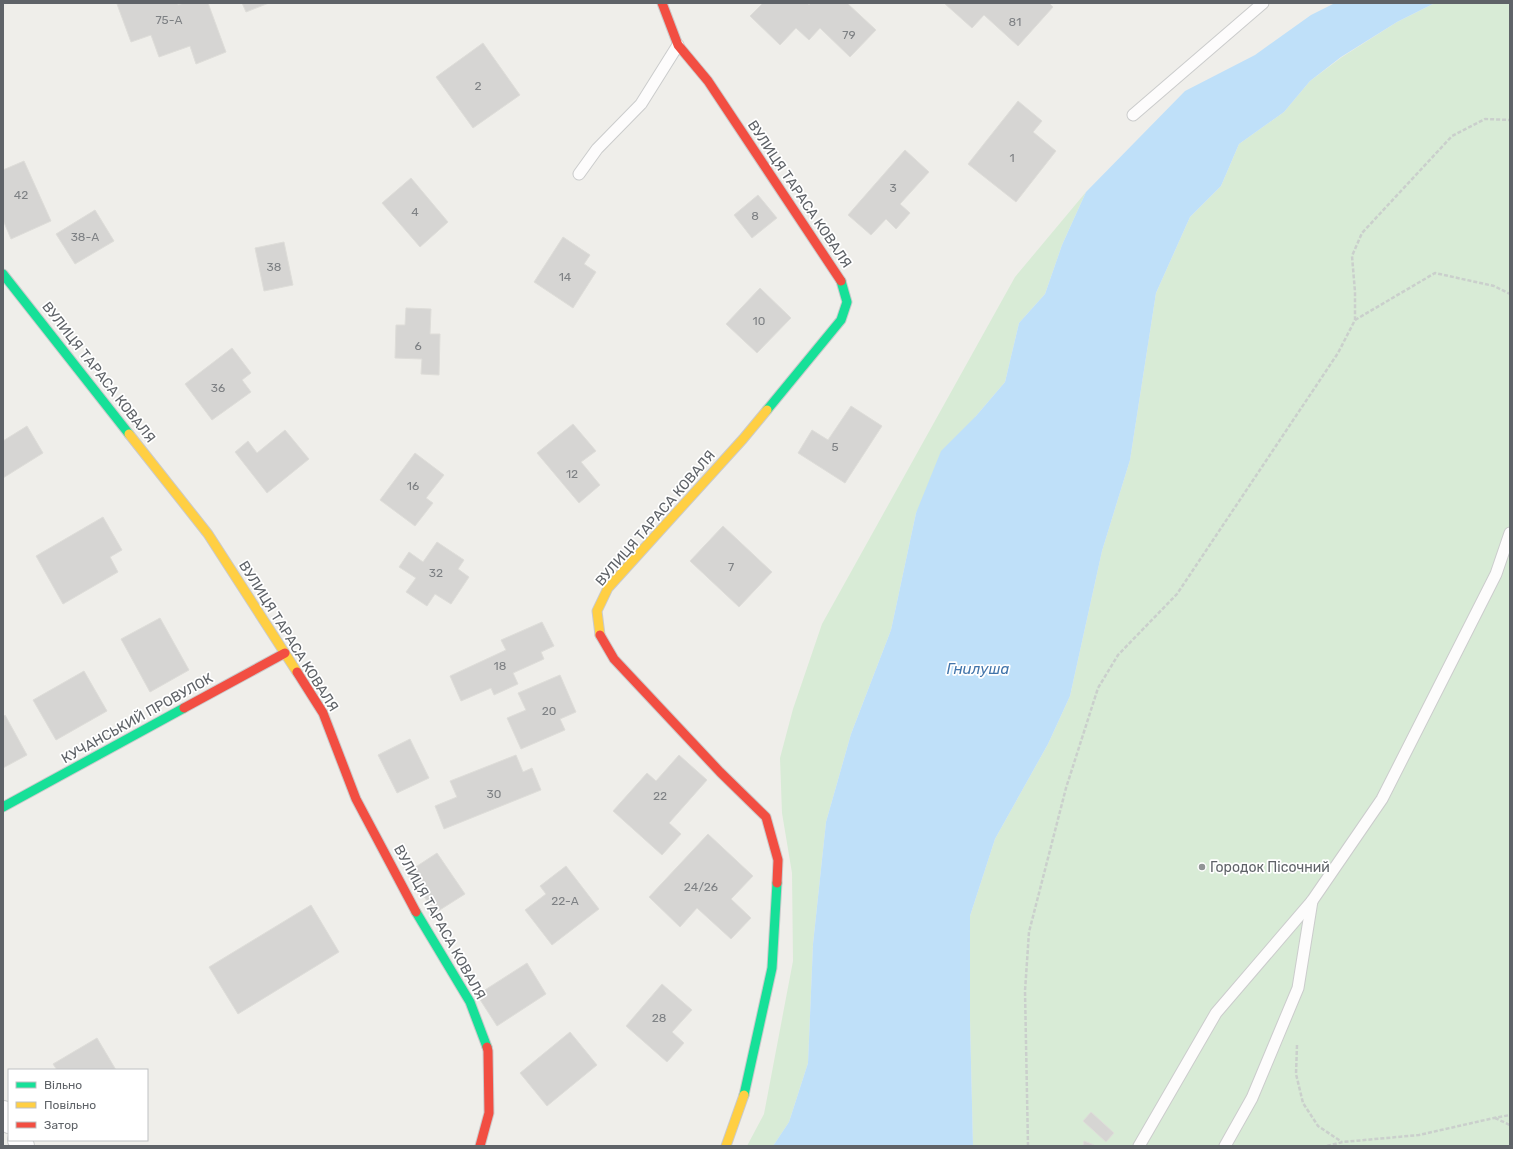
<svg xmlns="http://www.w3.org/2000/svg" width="1513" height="1149" font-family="Rubik,sans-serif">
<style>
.green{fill:#d8ebd6}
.water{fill:#bfe0f9}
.building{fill:#d6d5d3;stroke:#deddd9}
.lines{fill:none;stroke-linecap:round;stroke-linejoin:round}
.lane-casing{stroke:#cbcccc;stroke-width:13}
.street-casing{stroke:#cbcccc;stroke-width:24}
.fast-casing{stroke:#cacacb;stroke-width:11}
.slow-casing{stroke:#cacacb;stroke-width:11}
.jam-casing{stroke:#cacacb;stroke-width:11}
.path{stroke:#cacfcc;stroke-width:2.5;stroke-dasharray:4 2;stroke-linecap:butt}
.lane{stroke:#fdfcfc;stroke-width:11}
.street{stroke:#fdfcfc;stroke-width:22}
.fast{stroke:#16e098;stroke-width:9}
.slow{stroke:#ffcf43;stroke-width:9}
.jam{stroke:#f24e42;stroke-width:9}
.poi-dot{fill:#919496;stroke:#fff;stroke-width:1.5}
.labels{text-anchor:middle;stroke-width:3.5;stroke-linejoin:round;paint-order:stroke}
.number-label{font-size:12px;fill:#7e8184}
.street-label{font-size:14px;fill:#5f6368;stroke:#fff}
.poi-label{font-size:14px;fill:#5f6368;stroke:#fff;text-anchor:start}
.water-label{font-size:15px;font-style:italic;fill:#4174aa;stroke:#fff}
</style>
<rect width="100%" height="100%" fill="#efeeea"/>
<g class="green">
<path d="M 1435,3 L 1510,3 L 1510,1146 L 973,1146 L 970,1020 L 970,916 L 995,839 L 1048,744 L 1070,696 L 1102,551 L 1130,460 L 1156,293 L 1190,217 L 1221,186 L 1239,144 L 1284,112 L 1310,81 L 1342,57 L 1397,22 Z"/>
<path d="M 1086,192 L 1062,245 L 1045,294 L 1019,323 L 1005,382 L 976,416 L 916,513 L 891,630 L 851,734 L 826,822 L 813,944 L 808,1063 L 789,1122 L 773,1146 L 747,1146 L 764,1114 L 793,961 L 792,873 L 782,813 L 780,758 L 793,709 L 822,624 L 1015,277 Z"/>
</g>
<path class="water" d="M 1335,3 L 1435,3 L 1397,22 L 1341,57 L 1310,81 L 1284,112 L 1239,144 L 1221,186 L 1190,217 L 1156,293 L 1130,460 L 1102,551 L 1070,696 L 1048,744 L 995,839 L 970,916 L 970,1020 L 973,1146 L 773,1146 L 789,1122 L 808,1063 L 813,944 L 826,822 L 851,734 L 891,630 L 916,513 L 941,451 L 976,416 L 1005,382 L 1019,323 L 1045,294 L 1062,245 L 1086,192 L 1185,91 L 1255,55 L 1311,15 Z"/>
<g class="building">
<path d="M 121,3 L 178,3 L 178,5 L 184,3 L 208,3 L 226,52 L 196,64 L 190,46 L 159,57 L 151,35 L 131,42 L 117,4 Z"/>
<path d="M 242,3 L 269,3 L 246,12 Z"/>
<path d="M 763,3 L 807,3 L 809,5 L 811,3 L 847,3 L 876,30 L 850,57 L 820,28 L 809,40 L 796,28 L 780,45 L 750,16 Z"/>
<path d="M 944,3 L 1049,3 L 1053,7 L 1018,46 L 984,15 L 972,28 Z"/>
<path d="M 483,43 L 520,95 L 473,128 L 436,77 Z"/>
<path d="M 1018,101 L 1042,121 L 1033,132 L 1056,151 L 1016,202 L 968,164 Z"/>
<path d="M 905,150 L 929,172 L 900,204 L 910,213 L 896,229 L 886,219 L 871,235 L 848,215 Z"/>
<path d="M 24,161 L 51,221 L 11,239 L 3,220 L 3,170 Z"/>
<path d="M 411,178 L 448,222 L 420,247 L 382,203 Z"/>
<path d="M 758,195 L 777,218 L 752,238 L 734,215 Z"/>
<path d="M 95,210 L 114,241 L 75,264 L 56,234 Z"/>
<path d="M 563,237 L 590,255 L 584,264 L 596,272 L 573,308 L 534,282 Z"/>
<path d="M 284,242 L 293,285 L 264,291 L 255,248 Z"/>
<path d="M 760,288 L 791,318 L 757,353 L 726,324 Z"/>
<path d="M 406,308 L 431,309 L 430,334 L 440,334 L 439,375 L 421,374 L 422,359 L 395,358 L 396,325 L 405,325 Z"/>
<path d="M 232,348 L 251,373 L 242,380 L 251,392 L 212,420 L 185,384 Z"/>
<path d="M 851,406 L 882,426 L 845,483 L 798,453 L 812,430 L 828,440 Z"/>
<path d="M 573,424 L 596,451 L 581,462 L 600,485 L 579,503 L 537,453 Z"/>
<path d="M 27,426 L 43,453 L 3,478 L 3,441 Z"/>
<path d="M 285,430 L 309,459 L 267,493 L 235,452 L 248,441 L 257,453 Z"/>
<path d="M 415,453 L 444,475 L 426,498 L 433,503 L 415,526 L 380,500 Z"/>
<path d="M 103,517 L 122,550 L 110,557 L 118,572 L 63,604 L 36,556 Z"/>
<path d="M 723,526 L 772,572 L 739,607 L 690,561 Z"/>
<path d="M 437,542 L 464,560 L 458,569 L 469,577 L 451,604 L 435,594 L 427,606 L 406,592 L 416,578 L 399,567 L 409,552 L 423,562 Z"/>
<path d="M 160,618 L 189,670 L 150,692 L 121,639 Z"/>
<path d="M 542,622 L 554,646 L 541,652 L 544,659 L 513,673 L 518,684 L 494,695 L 491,688 L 461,701 L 450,676 L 506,650 L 501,640 Z"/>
<path d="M 84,671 L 107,711 L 56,740 L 33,700 Z"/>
<path d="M 560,675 L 576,712 L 560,719 L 565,730 L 521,749 L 507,718 L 526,710 L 518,693 Z"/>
<path d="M 5,715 L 27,755 L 3,768 L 3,717 Z"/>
<path d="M 410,739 L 429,778 L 397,793 L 378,755 Z"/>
<path d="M 516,755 L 523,772 L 532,768 L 541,790 L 444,829 L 435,806 L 457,797 L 450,781 Z"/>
<path d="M 679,755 L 707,780 L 669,823 L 681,834 L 662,855 L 613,811 L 647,773 L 656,781 Z"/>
<path d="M 708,834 L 753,876 L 731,899 L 751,918 L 731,939 L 697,908 L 680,927 L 649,897 Z"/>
<path d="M 437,853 L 465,894 L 435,913 L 408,872 Z"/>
<path d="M 566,866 L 599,909 L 552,945 L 525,910 L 546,894 L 540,886 Z"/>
<path d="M 311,905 L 339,952 L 238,1014 L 209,967 Z"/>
<path d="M 527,963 L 546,994 L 497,1026 L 477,995 Z"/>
<path d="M 662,984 L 692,1010 L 672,1032 L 684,1043 L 667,1062 L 626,1026 Z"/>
<path d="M 570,1032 L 597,1065 L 547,1106 L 520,1073 Z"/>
<path d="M 97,1038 L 116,1070 L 57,1070 L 53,1064 Z"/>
<path d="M 1091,1112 L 1114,1133 L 1106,1142 L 1083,1121 Z"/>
<path d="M 1084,1141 L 1094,1145 L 1094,1146 L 1083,1146 Z"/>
</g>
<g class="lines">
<g class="lane-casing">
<g id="lane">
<path d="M 1133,115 L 1263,3"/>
<path d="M 579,174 L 597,149 L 641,104 L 678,45"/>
<path d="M 1139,1146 L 1216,1013 L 1312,901 L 1382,799 L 1496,574 L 1510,533"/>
<path d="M 1225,1146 L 1252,1098 L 1298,988 L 1312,901"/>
</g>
</g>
<g class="street-casing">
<g id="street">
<path d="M 3,1112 L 9,1122"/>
<path d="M 19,1140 L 23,1146"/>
</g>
</g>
<g class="fast-casing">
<g id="fast">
<path d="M 3,274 L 129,434"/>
<path d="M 767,410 L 841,320 L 847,302 L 841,281"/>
<path d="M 3,807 L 184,708"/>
<path d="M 416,912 L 470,1002 L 487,1047"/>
<path d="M 744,1095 L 772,968 L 777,883"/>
</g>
</g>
<g class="slow-casing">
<g id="slow">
<path d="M 129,434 L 208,534 L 297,672"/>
<path d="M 600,635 L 597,611 L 608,588 L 743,439 L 767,410"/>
<path d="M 726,1146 L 744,1095"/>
</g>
</g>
<g class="jam-casing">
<g id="jam">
<path d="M 662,3 L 678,45 L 708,81 L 841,281"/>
<path d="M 600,635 L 614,659 L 720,772 L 766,817 L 778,860 L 777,883"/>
<path d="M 297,672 L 323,713 L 356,799 L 416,912"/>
<path d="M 184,708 L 285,653"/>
<path d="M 480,1146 L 489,1113 L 488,1051 L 487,1047"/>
</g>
</g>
<g class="path">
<path d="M 1355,320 L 1435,273 L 1494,286 L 1510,294"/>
<path d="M 1297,1045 L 1296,1074 L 1303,1103 L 1318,1126 L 1342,1142"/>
<path d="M 1495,1118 L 1510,1125"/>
<path d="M 1028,1146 L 1025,991 L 1029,932 L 1066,788 L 1098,688 L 1118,655 L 1177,594 L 1338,353 L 1355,320 L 1355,292 L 1352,256 L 1362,233 L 1452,136 L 1485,119 L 1510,120"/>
<path d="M 1327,1146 L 1343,1142 L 1419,1135 L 1494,1118 L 1510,1115"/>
</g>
<use href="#lane" class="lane"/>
<use href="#street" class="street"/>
<use href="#fast" class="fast"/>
<use href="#slow" class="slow"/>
<use href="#jam" class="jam"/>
</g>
<circle class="poi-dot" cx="1202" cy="867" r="4"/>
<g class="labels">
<g class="number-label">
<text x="169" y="24">75-А</text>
<text x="1015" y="26">81</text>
<text x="849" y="39">79</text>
<text x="478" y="90">2</text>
<text x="1012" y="162">1</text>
<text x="893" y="192">3</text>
<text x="21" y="199">42</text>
<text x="415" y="216">4</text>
<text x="755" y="220">8</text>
<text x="85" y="241">38-А</text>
<text x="274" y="271">38</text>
<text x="565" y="281">14</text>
<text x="759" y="325">10</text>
<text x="418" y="350">6</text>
<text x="218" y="392">36</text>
<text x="835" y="451">5</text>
<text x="572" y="478">12</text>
<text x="413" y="490">16</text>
<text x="731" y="571">7</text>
<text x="436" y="577">32</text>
<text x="500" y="670">18</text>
<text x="549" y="715">20</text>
<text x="494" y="798">30</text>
<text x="660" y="800">22</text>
<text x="701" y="891">24/26</text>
<text x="565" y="905">22-А</text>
<text x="659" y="1022">28</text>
</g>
<g class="street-label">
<text transform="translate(800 194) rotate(56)" y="5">ВУЛИЦЯ ТАРАСА КОВАЛЯ</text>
<text transform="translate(99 372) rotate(52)" y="5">ВУЛИЦЯ ТАРАСА КОВАЛЯ</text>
<text transform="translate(655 518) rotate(-49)" y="5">ВУЛИЦЯ ТАРАСА КОВАЛЯ</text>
<text transform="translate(289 636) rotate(58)" y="5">ВУЛИЦЯ ТАРАСА КОВАЛЯ</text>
<text transform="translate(137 718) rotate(-29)" y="5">КУЧАНСЬКИЙ ПРОВУЛОК</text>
<text transform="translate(440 922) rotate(61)" y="5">ВУЛИЦЯ ТАРАСА КОВАЛЯ</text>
</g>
<g class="poi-label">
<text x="1210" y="872">Городок Пісочний</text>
</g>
<g class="water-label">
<text x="978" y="674">Гнилуша</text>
</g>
</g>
<rect width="1513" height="1149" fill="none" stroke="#5f6368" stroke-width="8"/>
<rect x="8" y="1069" width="140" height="72" fill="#ffffff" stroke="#bfc1c3"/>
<rect x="16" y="1082" width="20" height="6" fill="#16e098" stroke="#bfc1c3"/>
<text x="44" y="1089" font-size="12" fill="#5f6368">Вільно</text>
<rect x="16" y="1102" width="20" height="6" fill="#ffcf43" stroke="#bfc1c3"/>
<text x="44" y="1109" font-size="12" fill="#5f6368">Повільно</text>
<rect x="16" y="1122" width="20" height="6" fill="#f24e42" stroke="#bfc1c3"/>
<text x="44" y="1129" font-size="12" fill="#5f6368">Затор</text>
</svg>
